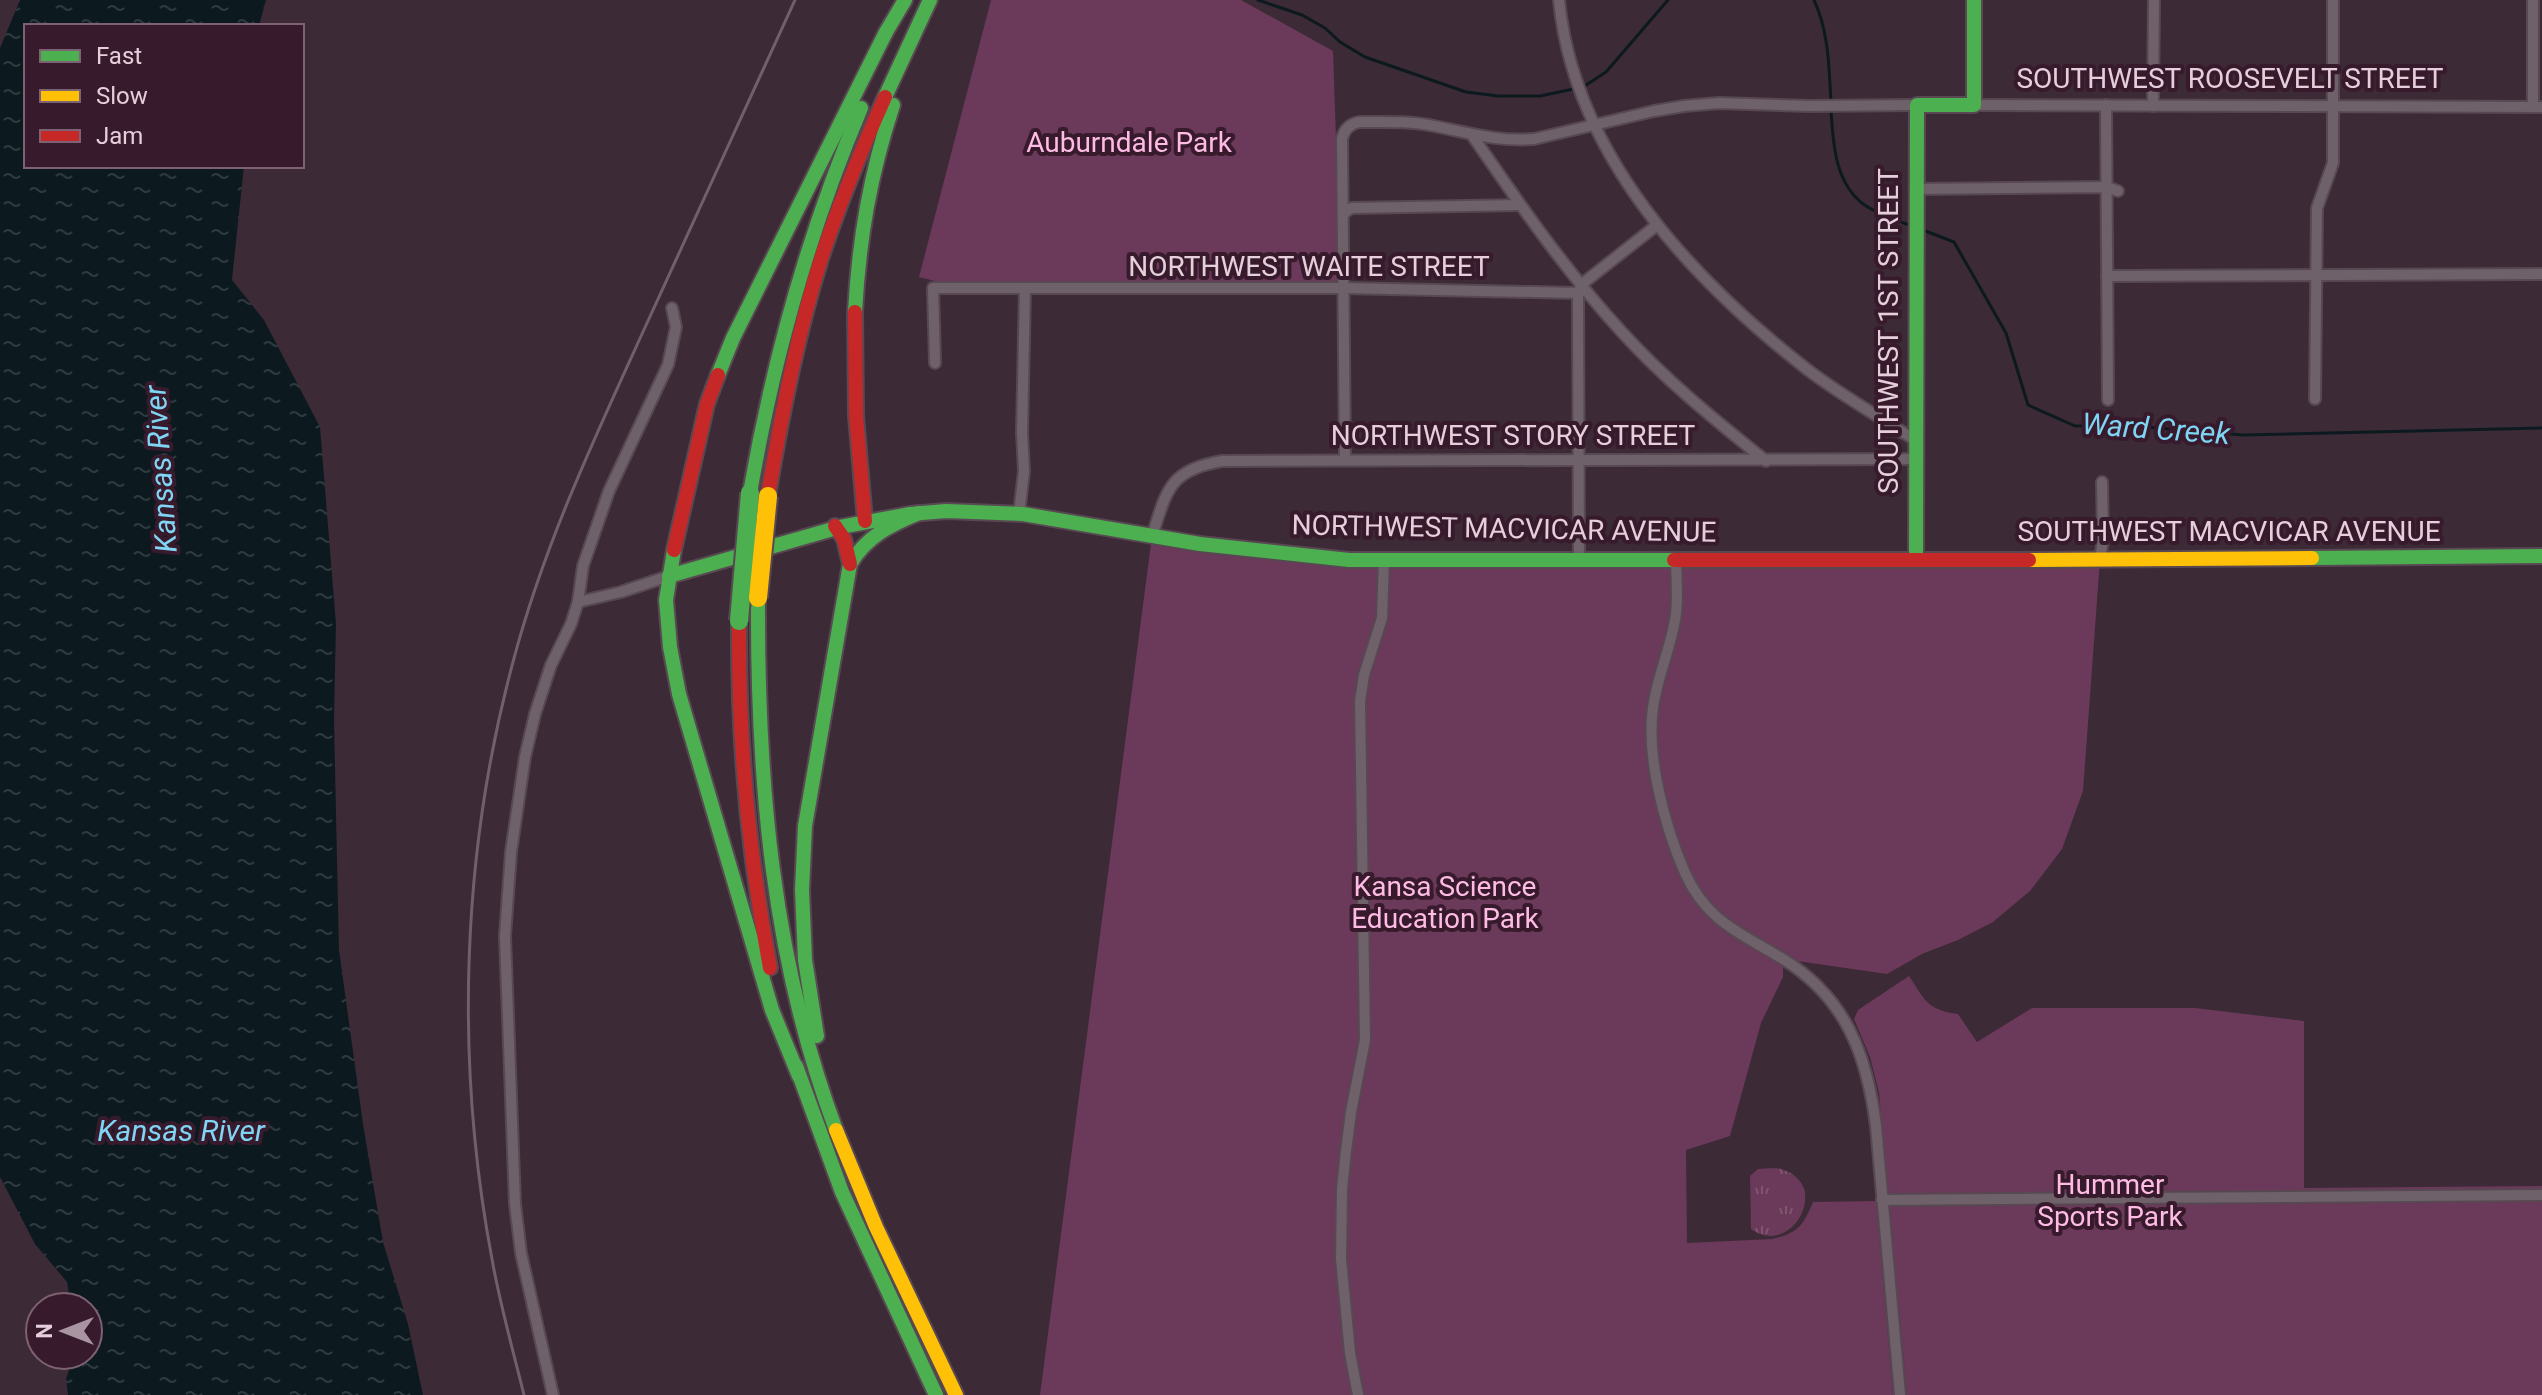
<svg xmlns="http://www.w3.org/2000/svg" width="2542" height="1395" font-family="Roboto,sans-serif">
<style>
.grass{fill:url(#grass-tufts)}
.park{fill:#6b3959}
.water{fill:url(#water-ripples)}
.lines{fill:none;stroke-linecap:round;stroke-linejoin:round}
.stream{stroke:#0c1a1f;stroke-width:3}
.street-casing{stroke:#584852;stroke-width:14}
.fast-casing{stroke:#584852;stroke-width:18}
.slow-casing{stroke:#584852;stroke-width:18}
.jam-casing{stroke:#584852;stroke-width:18}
.street{stroke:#6e6169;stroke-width:10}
.fast{stroke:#4caf50;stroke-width:14}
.slow{stroke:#ffc107;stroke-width:14}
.jam{stroke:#c62828;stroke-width:14}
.rail{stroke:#6f616b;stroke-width:3}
.fast-bridge-casing{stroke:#584852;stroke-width:22;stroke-linecap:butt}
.slow-bridge-casing{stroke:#584852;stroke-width:22;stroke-linecap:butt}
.fast-bridge{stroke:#4caf50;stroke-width:18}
.slow-bridge{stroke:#ffc107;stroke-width:18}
.labels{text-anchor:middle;stroke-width:8;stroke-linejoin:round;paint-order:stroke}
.street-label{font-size:28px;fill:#e4cfdb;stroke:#381a2d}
.park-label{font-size:28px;fill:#febbe4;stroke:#381a2d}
.water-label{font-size:30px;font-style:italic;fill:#7fd5f3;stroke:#381a2d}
</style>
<defs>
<pattern id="grass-tufts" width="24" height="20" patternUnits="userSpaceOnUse" patternTransform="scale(2)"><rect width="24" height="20" fill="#6b3959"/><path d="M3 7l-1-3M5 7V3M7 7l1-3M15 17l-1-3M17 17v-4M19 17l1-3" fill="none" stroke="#805570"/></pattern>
<pattern id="water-ripples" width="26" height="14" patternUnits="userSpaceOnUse" patternTransform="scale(2)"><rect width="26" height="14" fill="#0c1a1f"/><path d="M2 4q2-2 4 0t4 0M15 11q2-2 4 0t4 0" fill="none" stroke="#2f3a3f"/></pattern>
</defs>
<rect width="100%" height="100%" fill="#3c2a36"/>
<path class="grass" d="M 1758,1169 C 1765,1169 1777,1167 1784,1170 C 1831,1187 1791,1258 1751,1229 L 1750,1176 Z"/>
<g class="park">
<path d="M 991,0 L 1241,0 L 1333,51 L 1338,198 L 1338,281 L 1169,285 L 951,285 L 919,277 Z"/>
<path d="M 1152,536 L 1384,560 L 2100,560 L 2083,791 L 2062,849 L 2030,891 L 1993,922 L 1958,940 L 1922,954 L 1887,974 L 1783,959 L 1783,977 L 1761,1023 L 1730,1136 L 1686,1150 L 1687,1243 L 1772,1239 C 1798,1233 1803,1226 1813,1202 L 1876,1201 L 1893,1395 L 1040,1395 Z"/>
<path d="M 1909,976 C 1925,1000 1927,1010 1958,1014 L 1977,1042 L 2032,1008 L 2195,1008 L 2304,1021 L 2304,1188 L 2542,1186 L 2542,1395 L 1907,1395 L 1879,1093 L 1870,1057 L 1854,1019 L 1858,1010 Z"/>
</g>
<path class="water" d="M 20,0 L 266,0 L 259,26 L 26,26 L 26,166 L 244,166 L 232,280 L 264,320 L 320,427 L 336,624 L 334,720 L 339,950 L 363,1124 L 383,1242 L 408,1324 L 423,1395 L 68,1395 L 66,1379 L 74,1355 L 88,1355 L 88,1307 L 71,1307 L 67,1282 L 35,1244 L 0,1177 L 0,48 Z"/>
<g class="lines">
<g class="stream">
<path d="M 1258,0 L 1302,15 L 1325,28 L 1340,42 L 1365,57 L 1466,92 L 1498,96 L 1540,96 L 1583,87 L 1606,72 L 1668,0"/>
<path d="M 1814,0 C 1829,32 1829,68 1831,103"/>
<path d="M 1831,110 C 1833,144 1835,185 1866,206 C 1880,215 1897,220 1912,226"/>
<path d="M 1923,230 L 1954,242 L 2006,333 L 2028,405 L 2075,426 L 2133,426 L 2243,435 L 2542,428"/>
</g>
<g class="street-casing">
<g id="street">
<path d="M 1559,0 C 1574,155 1691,279 1808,370 C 1842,396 1880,417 1915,440"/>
<path d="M 2533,0 L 2533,107"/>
<path d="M 1974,105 L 2542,107"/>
<path d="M 2106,105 L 2108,400"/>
<path d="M 2153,106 L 2154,0"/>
<path d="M 1472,135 C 1518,202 1565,270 1620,330 C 1664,379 1715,420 1766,461"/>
<path d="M 1917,189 L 2107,187 L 2118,191"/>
<path d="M 1343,214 L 1351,208 L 1520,205"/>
<path d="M 2107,276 L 2542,274"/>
<path d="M 935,363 L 933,288 L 1344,288 L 1578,293"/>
<path d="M 2315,399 L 2317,208 L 2333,163 L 2333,0"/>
<path d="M 1345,459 L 1342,139 C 1344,130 1349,124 1359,122 C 1384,122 1410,121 1434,126 C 1469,133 1499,142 1534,139 L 1654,111 L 1684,106 L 1719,103 L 1809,106 L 1917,105"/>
<path d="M 1019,514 L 1024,471 L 1022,433 L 1025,288"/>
<path d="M 1152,536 C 1167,490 1169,470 1222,461 L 1915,459"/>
<path d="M 1579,559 L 1578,293 L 1582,284 L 1657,225"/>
<path d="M 1676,559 C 1676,579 1679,600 1675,620 C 1670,650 1657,677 1653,708 C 1646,757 1665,827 1685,873 C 1707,922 1741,933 1783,959 C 1846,998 1867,1055 1876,1126 L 1900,1395"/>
<path d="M 2100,560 L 2103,539 L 2102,482"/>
<path d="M 578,602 L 621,592 L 669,576"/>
<path d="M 1882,1200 L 2542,1195"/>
<path d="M 553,1395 L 521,1253 L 515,1204 L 505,936 L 511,852 L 525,757 L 535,714 L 551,665 L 571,624 L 578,602 L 583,566 L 609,491 L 668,365 L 676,327 L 672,308"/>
<path d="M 1358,1395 L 1350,1353 L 1341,1259 L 1342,1189 L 1346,1151 L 1351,1112 L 1365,1040 L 1360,701 L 1364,675 L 1382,618 L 1384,560"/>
</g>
</g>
<g class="fast-casing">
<g id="fast">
<path d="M 885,97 L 930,0"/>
<path d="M 855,312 C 859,239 870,175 893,105"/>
<path d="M 718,375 L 733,338 L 886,32 L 905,0"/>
<path d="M 750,493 C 773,360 808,233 861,108"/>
<path d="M 674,550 L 666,600 L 670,647 L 679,694 L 772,1010 L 799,1076"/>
<path d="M 2312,558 L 2542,556"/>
<path d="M 1916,559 L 1917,105 L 1974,105 L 1974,0"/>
<path d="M 669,576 L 840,527 L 910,514 L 946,511 L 1023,514 L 1200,544 L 1349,560 L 1674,560"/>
<path d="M 758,598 C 757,779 772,959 836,1130"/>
<path d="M 817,1036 L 805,960 L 802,890 L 805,826 L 850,564 C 867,536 890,525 919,513"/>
<path d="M 796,1066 L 842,1192 L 936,1395"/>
</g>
</g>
<g class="slow-casing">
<g id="slow">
<path d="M 2029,560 L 2312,558"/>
<path d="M 836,1130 L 876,1227 L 956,1395"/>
</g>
</g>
<g class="jam-casing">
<g id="jam">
<path d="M 855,312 L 856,416 L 865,521"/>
<path d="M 768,496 C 781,417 796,339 820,262 C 838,206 861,151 885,97"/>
<path d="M 835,526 L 844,539 L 850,564"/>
<path d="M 674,550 L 707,404 L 718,375"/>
<path d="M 1674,560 L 2029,560"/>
<path d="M 739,621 C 738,738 748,853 770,968"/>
</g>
</g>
<use href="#street" class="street"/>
<use href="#fast" class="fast"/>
<use href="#slow" class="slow"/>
<use href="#jam" class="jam"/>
<path class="rail" d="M 524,1395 C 513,1350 500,1305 492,1259 C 455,1063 461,855 513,662 C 543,548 593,441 642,334 C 693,223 744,111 795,0"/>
<g class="fast-bridge-casing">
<path id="fast-bridge" d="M 739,621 L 750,493"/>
</g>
<g class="slow-bridge-casing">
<path id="slow-bridge" d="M 758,598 L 768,496"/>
</g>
<use href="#fast-bridge" class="fast-bridge"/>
<use href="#slow-bridge" class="slow-bridge"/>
</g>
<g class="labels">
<g class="street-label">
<text x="2230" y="88">SOUTHWEST ROOSEVELT STREET</text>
<text x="1309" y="276">NORTHWEST WAITE STREET</text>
<text transform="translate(1888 331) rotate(-90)" y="10">SOUTHWEST 1ST STREET</text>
<text x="1513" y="445">NORTHWEST STORY STREET</text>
<text transform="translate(1504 528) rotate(1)" y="10">NORTHWEST MACVICAR AVENUE</text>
<text x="2229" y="541">SOUTHWEST MACVICAR AVENUE</text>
</g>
<g class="park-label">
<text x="1129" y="152">Auburndale Park</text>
<text x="1445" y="896">Kansa Science<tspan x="1445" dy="32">Education Park</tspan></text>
<text x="2110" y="1194">Hummer<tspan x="2110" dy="32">Sports Park</tspan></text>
</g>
<g class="water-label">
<text transform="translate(2156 429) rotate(4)" y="10">Ward Creek</text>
<text transform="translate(161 469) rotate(-94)" y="10">Kansas River</text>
<text x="181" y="1141">Kansas River</text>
</g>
</g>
<rect x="24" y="24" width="280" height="144" fill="#381a2d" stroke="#7d6273" stroke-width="2"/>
<rect x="40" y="50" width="40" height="12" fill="#4caf50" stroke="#7d6273" stroke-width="2"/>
<text x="96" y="64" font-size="24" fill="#e4cfdb">Fast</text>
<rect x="40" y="90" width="40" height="12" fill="#ffc107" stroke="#7d6273" stroke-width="2"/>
<text x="96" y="104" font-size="24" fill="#e4cfdb">Slow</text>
<rect x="40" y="130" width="40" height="12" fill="#c62828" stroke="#7d6273" stroke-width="2"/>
<text x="96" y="144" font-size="24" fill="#e4cfdb">Jam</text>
<g transform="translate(64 1331) rotate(270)"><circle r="38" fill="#381a2d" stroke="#7d6273" stroke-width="2"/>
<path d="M0-6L14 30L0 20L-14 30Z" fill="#a995a1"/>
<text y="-12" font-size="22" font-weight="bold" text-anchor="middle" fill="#e4cfdb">N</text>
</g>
</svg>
